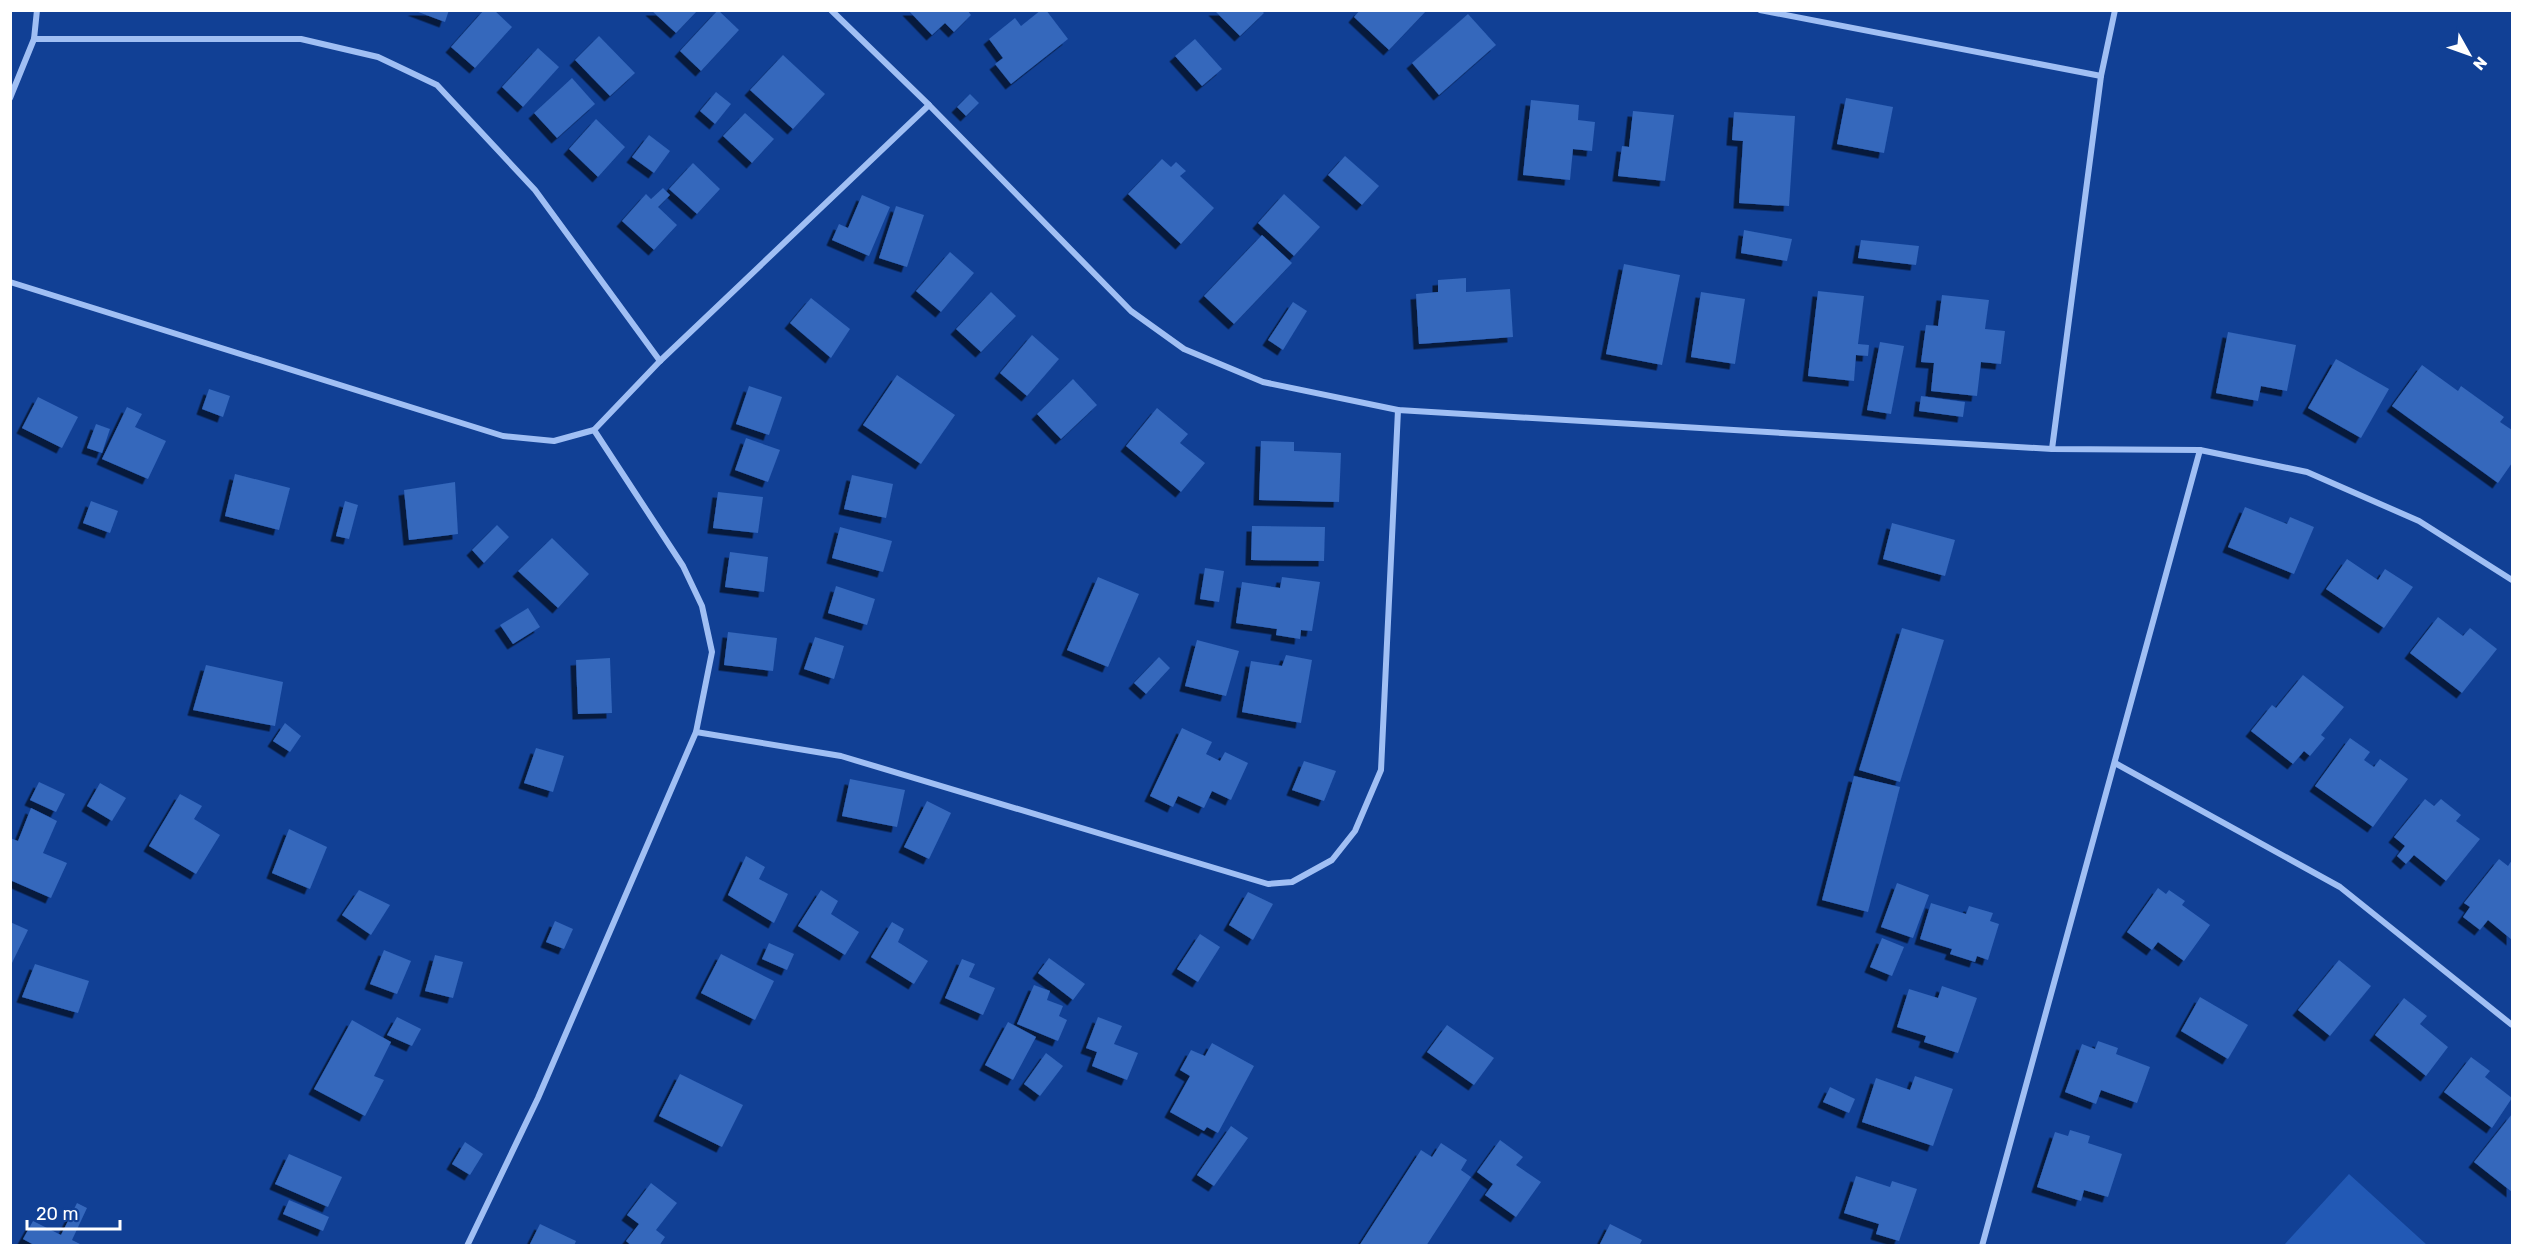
<svg xmlns="http://www.w3.org/2000/svg" width="2523" height="1256" font-family="Rubik,sans-serif">
<style>
.green{fill:#2259b5}
.building{fill:#3467bc;filter:url(#shadow)}
.lines{fill:none;stroke-linecap:round;stroke-linejoin:round}
.street{stroke:#a0bff4;stroke-width:6}
</style>
<defs>
<filter id="shadow"><feDropShadow dx="-5.5" dy="5.5" stdDeviation="0" flood-color="#0009"/></filter>
</defs>
<rect width="100%" height="100%" fill="#114095"/>
<path class="green" d="M 2349,1174 L 2427,1245 L 2284,1245 Z"/>
<g class="building">
<path d="M 413,10 L 449,10 L 445,22 Z"/>
<path d="M 484,10 L 494,10 L 512,27 L 475,68 L 451,47 Z"/>
<path d="M 651,10 L 698,10 L 676,33 Z"/>
<path d="M 718,10 L 739,30 L 701,71 L 680,51 Z"/>
<path d="M 908,10 L 967,10 L 971,15 L 954,32 L 945,23 L 932,35 Z"/>
<path d="M 1041,10 L 1046,10 L 1068,39 L 1011,84 L 995,64 L 1003,58 L 989,39 L 1015,18 L 1021,26 Z"/>
<path d="M 1214,10 L 1261,10 L 1264,13 L 1240,36 Z"/>
<path d="M 1360,10 L 1427,10 L 1389,50 L 1354,17 Z"/>
<path d="M 1468,14 L 1496,45 L 1439,95 L 1412,63 Z"/>
<path d="M 599,36 L 635,73 L 610,96 L 575,60 Z"/>
<path d="M 1195,39 L 1222,69 L 1202,86 L 1175,56 Z"/>
<path d="M 538,48 L 559,67 L 523,107 L 502,87 Z"/>
<path d="M 783,55 L 825,94 L 793,129 L 750,90 Z"/>
<path d="M 572,78 L 595,104 L 557,138 L 534,113 Z"/>
<path d="M 716,92 L 731,104 L 715,124 L 700,111 Z"/>
<path d="M 970,94 L 979,103 L 966,116 L 957,107 Z"/>
<path d="M 1846,98 L 1893,107 L 1884,153 L 1837,144 Z"/>
<path d="M 1531,100 L 1579,105 L 1578,120 L 1595,122 L 1592,151 L 1573,149 L 1570,180 L 1523,175 Z"/>
<path d="M 1633,111 L 1674,115 L 1665,181 L 1618,176 L 1622,146 L 1629,147 Z"/>
<path d="M 1734,112 L 1795,116 L 1789,206 L 1739,203 L 1743,141 L 1732,140 Z"/>
<path d="M 745,113 L 774,139 L 752,163 L 723,136 Z"/>
<path d="M 596,119 L 625,147 L 598,177 L 569,149 Z"/>
<path d="M 649,135 L 670,151 L 654,173 L 632,157 Z"/>
<path d="M 1345,156 L 1379,186 L 1362,205 L 1328,175 Z"/>
<path d="M 1162,159 L 1171,167 L 1176,162 L 1186,171 L 1180,176 L 1214,208 L 1181,244 L 1128,194 Z"/>
<path d="M 693,163 L 720,189 L 697,214 L 669,189 Z"/>
<path d="M 663,188 L 670,195 L 658,207 L 677,225 L 654,250 L 622,221 L 646,194 L 651,199 Z"/>
<path d="M 1284,194 L 1320,227 L 1294,256 L 1258,223 Z"/>
<path d="M 862,195 L 890,207 L 869,256 L 832,240 L 839,224 L 848,228 Z"/>
<path d="M 896,206 L 924,215 L 907,267 L 879,258 Z"/>
<path d="M 1744,230 L 1792,239 L 1787,261 L 1741,253 Z"/>
<path d="M 1262,235 L 1292,263 L 1234,324 L 1204,296 Z"/>
<path d="M 1861,240 L 1919,246 L 1916,265 L 1858,258 Z"/>
<path d="M 950,252 L 974,273 L 941,312 L 916,291 Z"/>
<path d="M 1624,264 L 1680,275 L 1662,365 L 1606,354 Z"/>
<path d="M 1466,278 L 1466,292 L 1510,289 L 1513,337 L 1419,344 L 1416,294 L 1438,292 L 1438,280 Z"/>
<path d="M 1818,291 L 1864,296 L 1858,344 L 1869,345 L 1868,356 L 1856,355 L 1854,381 L 1808,376 Z"/>
<path d="M 991,292 L 1016,316 L 981,352 L 956,329 Z"/>
<path d="M 1701,292 L 1745,299 L 1735,364 L 1691,357 Z"/>
<path d="M 1942,295 L 1989,300 L 1985,329 L 2005,331 L 2001,364 L 1981,362 L 1977,396 L 1931,391 L 1934,363 L 1921,362 L 1926,325 L 1938,326 Z"/>
<path d="M 811,298 L 850,329 L 831,358 L 790,323 Z"/>
<path d="M 1293,302 L 1307,311 L 1283,350 L 1268,340 Z"/>
<path d="M 2228,332 L 2296,345 L 2287,391 L 2261,386 L 2258,401 L 2216,393 Z"/>
<path d="M 1032,335 L 1059,359 L 1027,396 L 1000,373 Z"/>
<path d="M 1880,342 L 1904,346 L 1891,414 L 1867,410 Z"/>
<path d="M 2336,359 L 2389,389 L 2361,438 L 2308,408 Z"/>
<path d="M 2422,365 L 2458,391 L 2461,386 L 2504,417 L 2500,422 L 2512,430 L 2512,463 L 2498,483 L 2392,406 Z"/>
<path d="M 897,375 L 955,415 L 921,464 L 863,425 Z"/>
<path d="M 1073,379 L 1097,405 L 1061,439 L 1037,414 Z"/>
<path d="M 749,386 L 782,397 L 769,435 L 736,424 Z"/>
<path d="M 209,389 L 230,396 L 223,417 L 202,409 Z"/>
<path d="M 1921,396 L 1965,402 L 1963,417 L 1919,411 Z"/>
<path d="M 38,397 L 78,417 L 62,448 L 22,428 Z"/>
<path d="M 127,407 L 142,414 L 135,427 L 166,441 L 148,479 L 102,459 Z"/>
<path d="M 1157,408 L 1188,434 L 1180,443 L 1205,463 L 1181,492 L 1126,446 Z"/>
<path d="M 96,424 L 110,429 L 102,453 L 87,448 Z"/>
<path d="M 746,438 L 780,450 L 768,482 L 735,470 Z"/>
<path d="M 1261,441 L 1294,442 L 1294,451 L 1341,453 L 1339,502 L 1259,500 Z"/>
<path d="M 235,474 L 290,488 L 279,530 L 225,516 Z"/>
<path d="M 852,475 L 893,484 L 886,518 L 844,509 Z"/>
<path d="M 455,482 L 458,534 L 409,540 L 404,490 Z"/>
<path d="M 718,492 L 763,497 L 758,533 L 713,528 Z"/>
<path d="M 91,501 L 118,511 L 110,533 L 83,523 Z"/>
<path d="M 345,501 L 358,505 L 349,539 L 336,536 Z"/>
<path d="M 2245,507 L 2287,524 L 2290,517 L 2314,527 L 2294,574 L 2228,547 Z"/>
<path d="M 1892,523 L 1955,540 L 1945,576 L 1883,559 Z"/>
<path d="M 497,525 L 509,537 L 484,563 L 472,550 Z"/>
<path d="M 1252,526 L 1325,527 L 1324,561 L 1251,560 Z"/>
<path d="M 840,527 L 892,541 L 883,572 L 832,558 Z"/>
<path d="M 552,538 L 589,574 L 558,608 L 518,571 Z"/>
<path d="M 730,552 L 768,557 L 764,592 L 725,587 Z"/>
<path d="M 2347,559 L 2378,580 L 2385,569 L 2413,587 L 2384,628 L 2326,589 Z"/>
<path d="M 1205,568 L 1224,571 L 1219,602 L 1200,599 Z"/>
<path d="M 1098,577 L 1139,594 L 1108,667 L 1067,650 Z"/>
<path d="M 1282,577 L 1320,582 L 1312,631 L 1301,630 L 1300,639 L 1276,635 L 1277,629 L 1236,623 L 1242,582 L 1280,588 Z"/>
<path d="M 836,586 L 875,599 L 867,625 L 828,613 Z"/>
<path d="M 528,608 L 540,627 L 513,644 L 500,625 Z"/>
<path d="M 2438,617 L 2463,636 L 2470,628 L 2497,649 L 2462,693 L 2410,653 Z"/>
<path d="M 1902,628 L 1944,640 L 1900,782 L 1859,770 Z"/>
<path d="M 728,632 L 777,638 L 773,671 L 724,665 Z"/>
<path d="M 815,637 L 844,646 L 834,679 L 804,669 Z"/>
<path d="M 1197,640 L 1239,651 L 1226,696 L 1185,686 Z"/>
<path d="M 1286,655 L 1312,660 L 1301,723 L 1242,712 L 1251,661 L 1282,666 Z"/>
<path d="M 1159,657 L 1170,668 L 1146,694 L 1134,683 Z"/>
<path d="M 610,658 L 612,713 L 578,714 L 576,660 Z"/>
<path d="M 206,665 L 283,682 L 275,726 L 193,710 Z"/>
<path d="M 2303,675 L 2344,707 L 2321,735 L 2325,738 L 2310,756 L 2304,751 L 2293,764 L 2251,731 L 2272,705 L 2276,708 Z"/>
<path d="M 285,723 L 301,736 L 290,752 L 273,741 Z"/>
<path d="M 1182,728 L 1212,742 L 1206,754 L 1220,761 L 1225,752 L 1248,763 L 1231,800 L 1212,791 L 1204,808 L 1178,796 L 1173,807 L 1150,796 Z"/>
<path d="M 2350,738 L 2370,752 L 2364,760 L 2374,767 L 2380,759 L 2408,779 L 2373,827 L 2315,786 Z"/>
<path d="M 536,748 L 564,756 L 553,792 L 524,783 Z"/>
<path d="M 1304,761 L 1336,771 L 1324,801 L 1292,790 Z"/>
<path d="M 1854,776 L 1900,787 L 1868,912 L 1822,900 Z"/>
<path d="M 850,779 L 905,790 L 897,827 L 842,816 Z"/>
<path d="M 39,782 L 65,794 L 56,812 L 30,800 Z"/>
<path d="M 100,783 L 126,798 L 112,821 L 87,806 Z"/>
<path d="M 180,794 L 202,806 L 194,819 L 220,835 L 196,874 L 149,846 Z"/>
<path d="M 2425,799 L 2434,806 L 2441,799 L 2461,815 L 2456,821 L 2480,839 L 2446,881 L 2414,855 L 2406,864 L 2397,856 L 2405,846 L 2394,837 Z"/>
<path d="M 927,801 L 951,813 L 929,859 L 904,847 Z"/>
<path d="M 31,808 L 57,821 L 43,853 L 67,863 L 51,898 L 10,880 L 10,838 L 18,841 Z"/>
<path d="M 289,829 L 327,847 L 310,889 L 272,873 Z"/>
<path d="M 746,856 L 765,867 L 759,879 L 788,894 L 774,923 L 728,895 Z"/>
<path d="M 2499,859 L 2508,866 L 2512,860 L 2512,940 L 2488,920 L 2480,930 L 2463,917 L 2470,907 L 2464,903 Z"/>
<path d="M 1897,883 L 1929,895 L 1913,938 L 1881,927 Z"/>
<path d="M 2158,888 L 2166,894 L 2169,890 L 2185,901 L 2182,905 L 2210,925 L 2184,961 L 2158,942 L 2152,950 L 2127,932 Z"/>
<path d="M 359,890 L 390,905 L 371,935 L 342,915 Z"/>
<path d="M 821,890 L 838,901 L 831,914 L 859,932 L 845,955 L 798,926 Z"/>
<path d="M 1248,892 L 1273,904 L 1253,940 L 1229,925 Z"/>
<path d="M 1931,903 L 1966,914 L 1969,906 L 1993,913 L 1990,921 L 1999,924 L 1988,960 L 1977,956 L 1975,962 L 1950,954 L 1952,949 L 1920,939 Z"/>
<path d="M 555,921 L 573,929 L 564,949 L 546,942 Z"/>
<path d="M 10,922 L 28,930 L 10,967 Z"/>
<path d="M 892,922 L 904,929 L 898,942 L 928,961 L 914,984 L 871,957 Z"/>
<path d="M 1200,934 L 1220,947 L 1198,982 L 1177,969 Z"/>
<path d="M 1882,938 L 1904,947 L 1892,976 L 1870,967 Z"/>
<path d="M 769,943 L 794,954 L 787,970 L 762,959 Z"/>
<path d="M 384,950 L 411,961 L 397,994 L 370,984 Z"/>
<path d="M 721,954 L 774,981 L 755,1020 L 701,993 Z"/>
<path d="M 435,955 L 463,962 L 453,998 L 425,991 Z"/>
<path d="M 1049,958 L 1085,984 L 1073,1000 L 1038,973 Z"/>
<path d="M 962,959 L 975,964 L 969,977 L 995,988 L 983,1015 L 945,998 Z"/>
<path d="M 2339,960 L 2371,986 L 2330,1036 L 2298,1010 Z"/>
<path d="M 35,964 L 89,981 L 78,1013 L 22,997 Z"/>
<path d="M 1034,985 L 1050,991 L 1047,1000 L 1063,1006 L 1059,1016 L 1067,1020 L 1058,1041 L 1017,1024 Z"/>
<path d="M 1942,986 L 1977,998 L 1958,1053 L 1924,1042 L 1926,1036 L 1897,1027 L 1909,989 L 1938,998 Z"/>
<path d="M 2200,997 L 2248,1025 L 2228,1059 L 2181,1031 Z"/>
<path d="M 2404,998 L 2427,1016 L 2420,1024 L 2448,1047 L 2426,1076 L 2375,1035 Z"/>
<path d="M 397,1017 L 421,1029 L 412,1046 L 387,1035 Z"/>
<path d="M 1098,1017 L 1122,1026 L 1114,1044 L 1138,1053 L 1127,1080 L 1092,1066 L 1097,1052 L 1086,1048 Z"/>
<path d="M 352,1020 L 391,1042 L 374,1076 L 384,1080 L 365,1116 L 314,1089 Z"/>
<path d="M 1008,1022 L 1036,1037 L 1013,1080 L 985,1065 Z"/>
<path d="M 1447,1025 L 1494,1058 L 1474,1085 L 1427,1052 Z"/>
<path d="M 2098,1041 L 2118,1048 L 2116,1054 L 2150,1067 L 2137,1103 L 2101,1090 L 2096,1104 L 2065,1092 L 2082,1044 L 2095,1049 Z"/>
<path d="M 1212,1043 L 1254,1066 L 1218,1133 L 1207,1127 L 1204,1131 L 1170,1112 L 1190,1076 L 1180,1070 L 1191,1050 L 1205,1056 Z"/>
<path d="M 1046,1053 L 1063,1066 L 1040,1096 L 1024,1084 Z"/>
<path d="M 2471,1057 L 2490,1071 L 2485,1077 L 2512,1098 L 2492,1128 L 2444,1092 Z"/>
<path d="M 680,1074 L 743,1105 L 722,1147 L 659,1116 Z"/>
<path d="M 1915,1076 L 1953,1089 L 1933,1146 L 1862,1122 L 1876,1078 L 1910,1090 Z"/>
<path d="M 1830,1087 L 1855,1099 L 1849,1113 L 1823,1102 Z"/>
<path d="M 2512,1114 L 2512,1192 L 2474,1162 Z"/>
<path d="M 1231,1126 L 1248,1138 L 1214,1186 L 1197,1175 Z"/>
<path d="M 2070,1130 L 2090,1136 L 2088,1143 L 2122,1154 L 2108,1197 L 2084,1190 L 2081,1201 L 2037,1187 L 2055,1132 L 2068,1136 Z"/>
<path d="M 1500,1140 L 1523,1157 L 1516,1165 L 1541,1182 L 1516,1217 L 1485,1195 L 1493,1184 L 1477,1172 Z"/>
<path d="M 465,1142 L 483,1154 L 470,1175 L 452,1164 Z"/>
<path d="M 1441,1143 L 1467,1160 L 1461,1170 L 1471,1177 L 1426,1246 L 1359,1246 L 1421,1150 L 1432,1157 Z"/>
<path d="M 289,1154 L 342,1177 L 328,1207 L 275,1184 Z"/>
<path d="M 1856,1176 L 1890,1187 L 1892,1181 L 1917,1189 L 1899,1241 L 1876,1234 L 1879,1224 L 1844,1213 Z"/>
<path d="M 651,1183 L 677,1203 L 656,1230 L 665,1237 L 659,1246 L 632,1246 L 626,1241 L 639,1224 L 627,1215 Z"/>
<path d="M 289,1200 L 329,1217 L 323,1231 L 283,1214 Z"/>
<path d="M 77,1203 L 87,1208 L 72,1240 L 84,1246 L 36,1246 L 23,1239 L 33,1221 L 61,1235 Z"/>
<path d="M 540,1224 L 576,1241 L 574,1246 L 529,1246 Z"/>
<path d="M 1610,1224 L 1642,1240 L 1639,1246 L 1599,1246 Z"/>
</g>
<g class="lines">
<g class="street">
<path d="M 831,10 L 929,105 L 1131,311 L 1184,349 L 1263,382 L 1398,410 L 2052,449 L 2200,450 L 2307,472 L 2419,521 L 2512,580"/>
<path d="M 1760,10 L 2101,76"/>
<path d="M 34,39 L 301,39 L 378,57 L 437,85 L 535,190 L 660,361"/>
<path d="M 10,98 L 34,39 L 37,10"/>
<path d="M 10,282 L 503,436 L 554,441 L 594,430 L 660,361 L 929,105"/>
<path d="M 2052,449 L 2101,76 L 2115,10"/>
<path d="M 696,732 L 841,756 L 1268,884 L 1292,882 L 1332,860 L 1355,831 L 1381,770 L 1398,410"/>
<path d="M 2115,763 L 2340,887 L 2512,1025"/>
<path d="M 467,1246 L 538,1098 L 696,732 L 712,652 L 702,606 L 683,566 L 594,430"/>
<path d="M 1982,1246 L 2200,450"/>
</g>
</g>
<rect width="2523" height="1256" fill="none" stroke="#ffffff" stroke-width="24"/>
<g transform="translate(2469 54) rotate(130)" stroke="#114095" stroke-width="4.5" paint-order="stroke">
<path d="M0-4.5L10 22L0 15L-10 22Z" fill="#ffffff"/>
<text y="-9" font-size="16" font-weight="bold" text-anchor="middle" fill="#ffffff">N</text>
</g>
<path d="M27 1220v9h93v-9" fill="none" stroke="#ffffff" stroke-width="3"/>
<text x="36" y="1220" font-size="18" fill="#ffffff" stroke="#114095" stroke-width="4.5" paint-order="stroke">20 m</text>
</svg>
